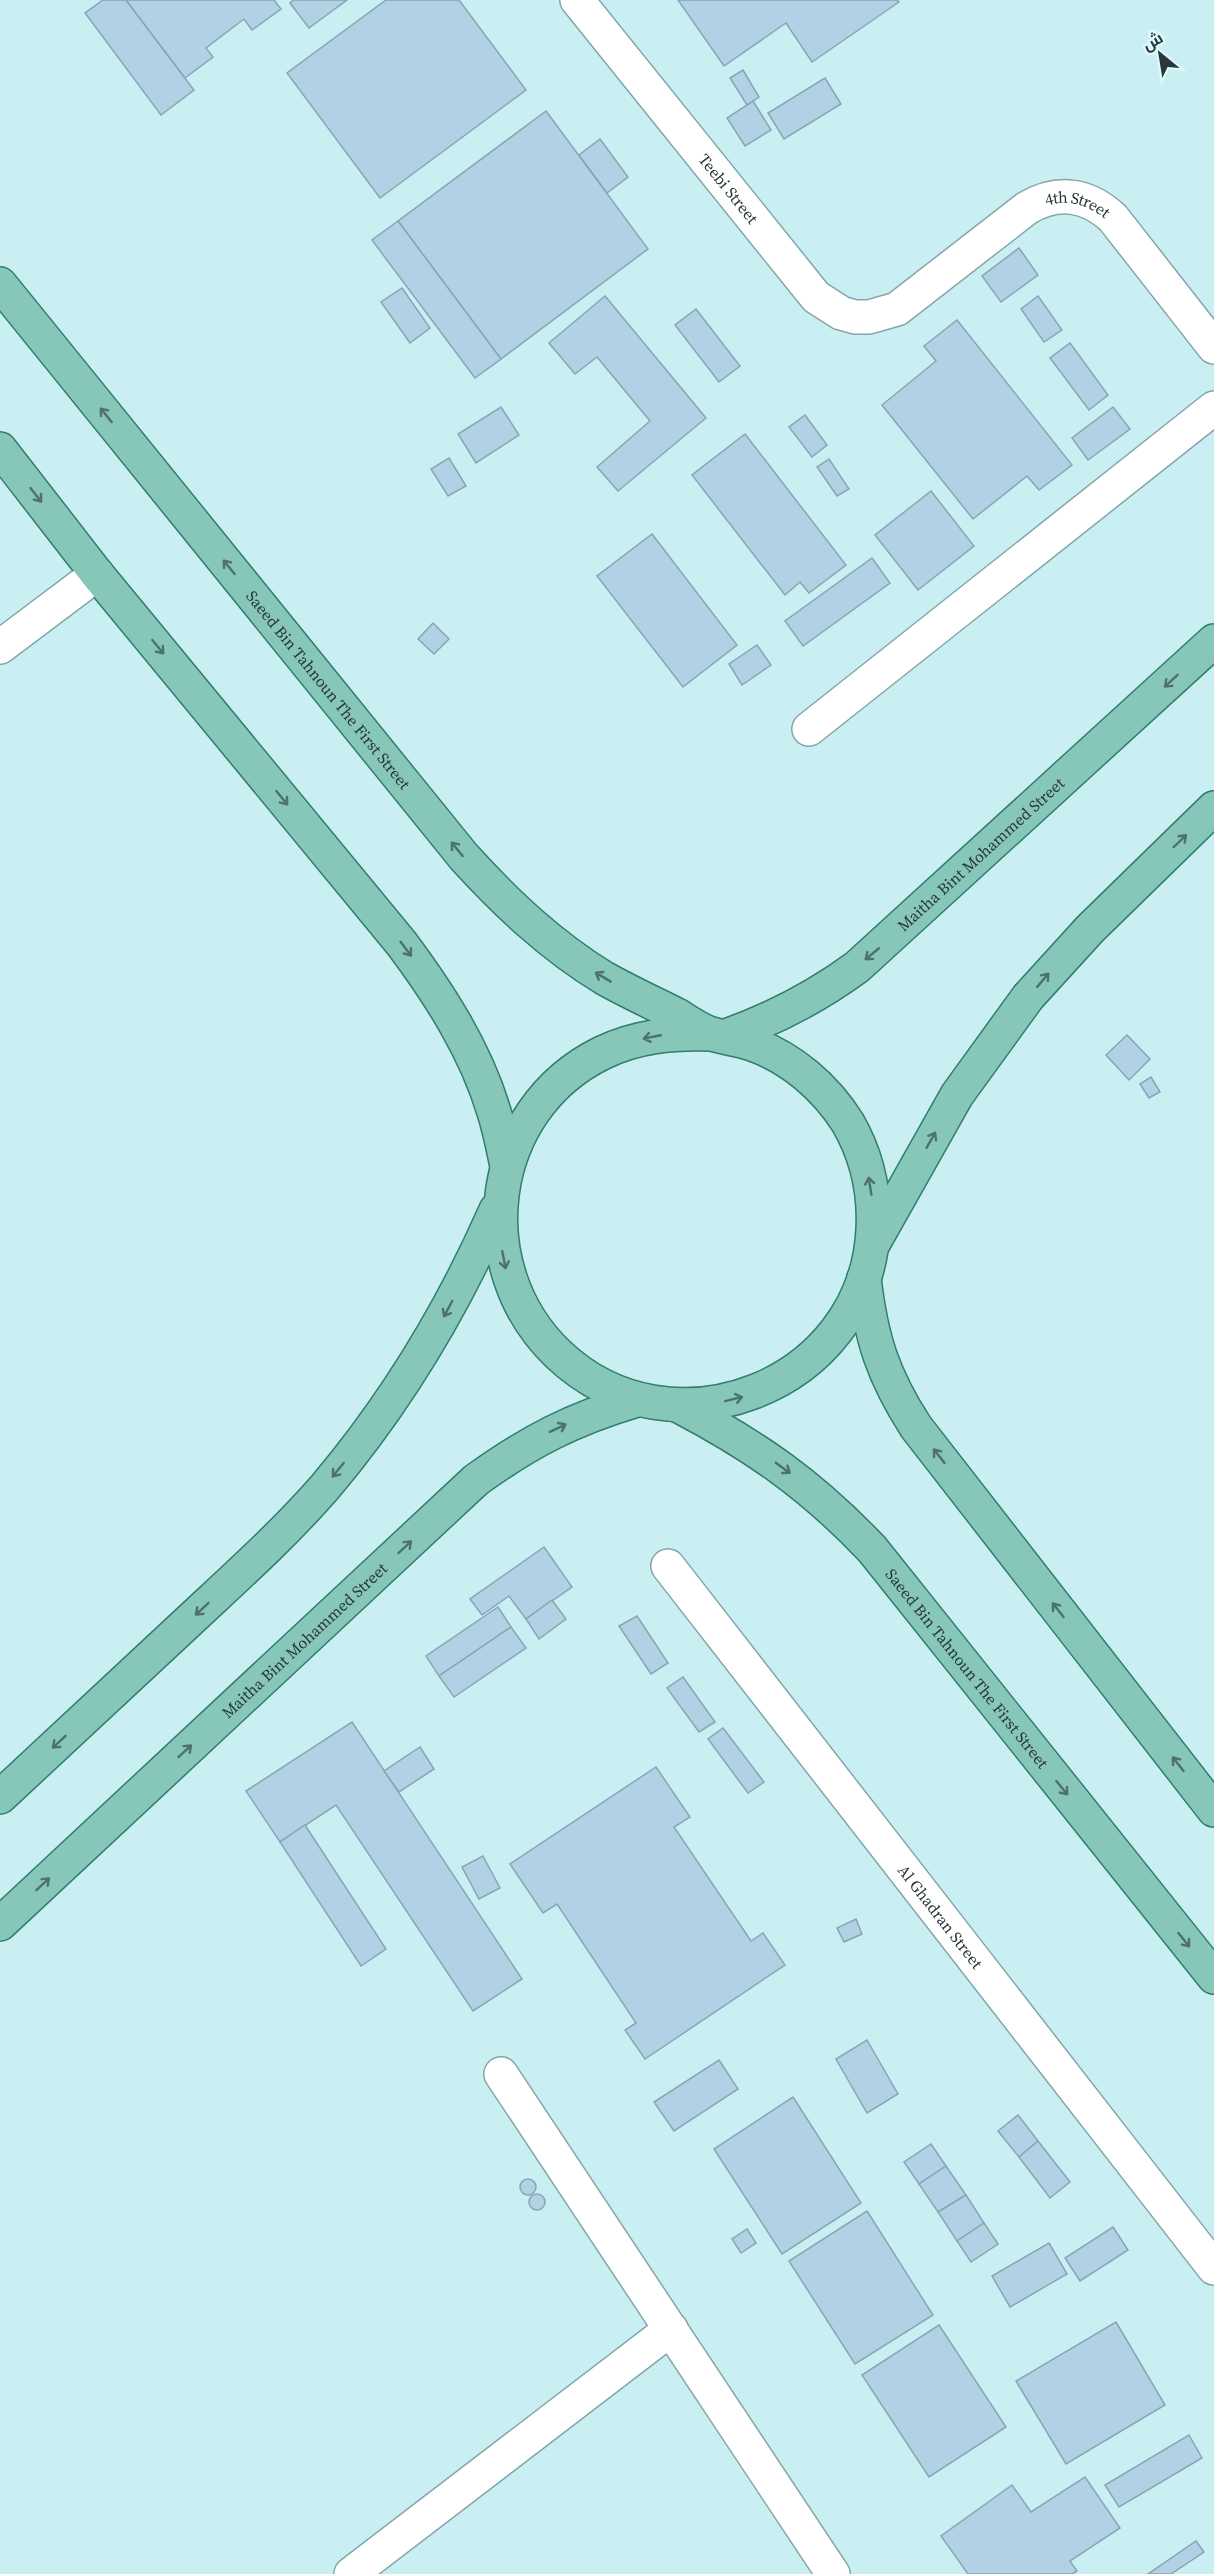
<svg xmlns="http://www.w3.org/2000/svg" width="1214" height="2574" font-family="'Source Serif 4',Cairo,serif">
<style>
.building{fill:#b1d2e4;stroke:#89a5b4;stroke-width:1.5}
.lines{fill:none;stroke-linecap:round;stroke-linejoin:round}
.minor-casing{stroke:#83a6aa;stroke-width:36}
.major-casing{stroke:#317d6e;stroke-width:36}
.minor{stroke:#fff;stroke-width:33}
.major{stroke:#86c7b9;stroke-width:33}
.oneway{stroke:#4e716c}
.labels{text-anchor:middle;stroke-width:6;stroke-linejoin:round;paint-order:stroke}
.street-label{font-size:16px;fill:#293738;stroke:#ddfbfe}
</style>
<rect width="100%" height="100%" fill="#caeff3"/>
<g class="building">
<path d="M 103,0 L 126,0 L 194,90 L 161,115 L 85,13 Z"/>
<path d="M 126,0 L 274,0 L 281,9 L 252,30 L 244,19 L 206,48 L 213,57 L 185,78 Z"/>
<path d="M 293,0 L 347,0 L 309,28 L 290,3 Z"/>
<path d="M 386,0 L 459,0 L 526,90 L 380,198 L 287,73 Z"/>
<path d="M 678,0 L 897,0 L 899,2 L 812,62 L 786,23 L 724,66 Z"/>
<path d="M 743,70 L 759,97 L 747,105 L 730,78 Z"/>
<path d="M 825,78 L 841,104 L 784,139 L 768,113 Z"/>
<path d="M 753,101 L 771,130 L 745,146 L 727,118 Z"/>
<path d="M 546,111 L 648,249 L 501,359 L 398,221 Z"/>
<path d="M 600,139 L 628,177 L 607,193 L 579,155 Z"/>
<path d="M 398,221 L 501,359 L 475,378 L 372,240 Z"/>
<path d="M 1019,248 L 1038,275 L 1001,302 L 982,276 Z"/>
<path d="M 402,288 L 430,328 L 410,343 L 381,302 Z"/>
<path d="M 605,296 L 706,418 L 618,491 L 597,467 L 650,421 L 597,357 L 575,374 L 549,343 Z"/>
<path d="M 1038,296 L 1062,330 L 1044,342 L 1021,309 Z"/>
<path d="M 696,309 L 740,366 L 719,382 L 675,325 Z"/>
<path d="M 957,320 L 1072,465 L 1039,490 L 1027,476 L 973,519 L 882,405 L 936,361 L 924,346 Z"/>
<path d="M 1070,343 L 1108,395 L 1089,410 L 1050,358 Z"/>
<path d="M 501,407 L 519,435 L 476,463 L 458,434 Z"/>
<path d="M 1113,407 L 1130,429 L 1088,460 L 1072,438 Z"/>
<path d="M 805,415 L 827,445 L 812,457 L 789,427 Z"/>
<path d="M 745,434 L 846,565 L 809,593 L 800,582 L 785,595 L 692,475 Z"/>
<path d="M 449,458 L 466,486 L 448,496 L 431,469 Z"/>
<path d="M 829,459 L 849,489 L 837,496 L 817,467 Z"/>
<path d="M 931,491 L 974,546 L 918,590 L 875,535 Z"/>
<path d="M 652,534 L 737,645 L 683,687 L 597,576 Z"/>
<path d="M 872,558 L 890,583 L 803,646 L 785,621 Z"/>
<path d="M 433,623 L 449,639 L 434,654 L 418,639 Z"/>
<path d="M 757,645 L 771,665 L 742,685 L 729,664 Z"/>
<path d="M 1127,1035 L 1150,1059 L 1129,1080 L 1106,1055 Z"/>
<path d="M 1151,1077 L 1160,1092 L 1149,1098 L 1140,1084 Z"/>
<path d="M 544,1547 L 572,1587 L 526,1619 L 509,1596 L 482,1615 L 470,1599 Z"/>
<path d="M 552,1600 L 566,1619 L 539,1639 L 526,1619 Z"/>
<path d="M 498,1607 L 511,1627 L 439,1676 L 426,1656 Z"/>
<path d="M 637,1616 L 668,1663 L 651,1674 L 619,1626 Z"/>
<path d="M 511,1627 L 526,1648 L 454,1697 L 439,1676 Z"/>
<path d="M 683,1677 L 715,1722 L 699,1732 L 667,1688 Z"/>
<path d="M 352,1722 L 522,1979 L 473,2011 L 336,1805 L 280,1842 L 246,1791 Z"/>
<path d="M 723,1728 L 764,1782 L 748,1793 L 708,1739 Z"/>
<path d="M 420,1747 L 434,1769 L 399,1792 L 384,1771 Z"/>
<path d="M 656,1767 L 690,1817 L 674,1827 L 751,1941 L 763,1933 L 785,1965 L 645,2059 L 625,2030 L 636,2023 L 557,1904 L 543,1913 L 510,1864 Z"/>
<path d="M 305,1825 L 386,1949 L 361,1966 L 280,1842 Z"/>
<path d="M 483,1856 L 500,1888 L 479,1899 L 462,1867 Z"/>
<path d="M 856,1919 L 862,1934 L 844,1942 L 837,1928 Z"/>
<path d="M 867,2040 L 898,2094 L 867,2113 L 836,2059 Z"/>
<path d="M 719,2060 L 738,2089 L 674,2131 L 654,2102 Z"/>
<path d="M 793,2097 L 861,2203 L 782,2254 L 714,2149 Z"/>
<path d="M 1018,2115 L 1038,2141 L 1019,2157 L 998,2131 Z"/>
<path d="M 1038,2141 L 1070,2182 L 1050,2198 L 1019,2157 Z"/>
<path d="M 931,2144 L 946,2166 L 919,2184 L 904,2162 Z"/>
<path d="M 946,2166 L 966,2195 L 938,2212 L 919,2184 Z"/>
<circle cx="528" cy="2187" r="8"/>
<circle cx="537" cy="2202" r="8"/>
<path d="M 966,2195 L 984,2223 L 957,2241 L 938,2212 Z"/>
<path d="M 867,2211 L 933,2315 L 855,2364 L 789,2261 Z"/>
<path d="M 984,2223 L 998,2244 L 971,2262 L 957,2241 Z"/>
<path d="M 1113,2227 L 1128,2250 L 1080,2281 L 1065,2258 Z"/>
<path d="M 747,2229 L 756,2243 L 741,2253 L 732,2239 Z"/>
<path d="M 1049,2243 L 1067,2274 L 1010,2307 L 992,2276 Z"/>
<path d="M 1116,2322 L 1165,2405 L 1066,2464 L 1016,2381 Z"/>
<path d="M 939,2325 L 1006,2427 L 929,2477 L 862,2375 Z"/>
<path d="M 1189,2435 L 1202,2458 L 1119,2507 L 1105,2485 Z"/>
<path d="M 1085,2477 L 1120,2528 L 1070,2561 L 1077,2571 L 1072,2574 L 968,2574 L 941,2536 L 1012,2485 L 1031,2512 Z"/>
<path d="M 1196,2541 L 1204,2552 L 1171,2574 L 1148,2574 Z"/>
</g>
<g class="lines">
<g class="minor-casing">
<g id="minor">
<path id="s1" d="M 577,0 L 816,297 L 841,313 L 855,317 L 869,317 L 897,309 L 1027,208 C 1058,190 1087,194 1113,218 L 1214,347"/>
<path d="M 0,647 L 97,574"/>
<path d="M 809,729 L 1214,408"/>
<path id="s2" d="M 668,1566 L 1214,2268"/>
<path d="M 501,2074 L 833,2574"/>
<path d="M 351,2574 L 671,2329"/>
</g>
</g>
<g class="major-casing">
<g id="major">
<path id="s3" d="M 0,284 L 464,857 C 506,903 550,945 604,978 C 627,991 653,1003 677,1015 C 687,1021 698,1029 709,1033 C 723,1038 738,1039 752,1044 C 792,1058 826,1088 848,1123 C 867,1156 875,1193 873,1230 C 865,1387 671,1462 558,1354 C 467,1267 486,1110 602,1053 C 637,1036 672,1033 710,1034"/>
<path d="M 0,449 L 97,574 L 402,944 C 440,995 476,1051 494,1112 C 500,1130 503,1148 507,1166"/>
<path id="s4" d="M 726,1036 C 774,1019 816,997 857,967 L 1214,641"/>
<path d="M 873,1244 L 957,1095 L 1028,997 L 1090,929 L 1214,808"/>
<path d="M 864,1278 C 871,1339 883,1376 916,1427 L 1214,1810"/>
<path id="s5" d="M 679,1406 C 757,1447 811,1485 872,1549 L 1214,1977"/>
<path d="M 0,1797 C 63,1739 126,1680 189,1621 C 236,1577 283,1535 325,1487 C 396,1403 452,1310 496,1210"/>
<path id="s6" d="M 0,1924 L 476,1480 C 530,1441 573,1419 637,1400"/>
</g>
</g>
<use href="#minor" class="minor"/>
<use href="#major" class="major"/>
</g>
<defs><path id="oneway-shaft" d="M-6 0H5M1.5-3L5.5 0L1.5 3" fill="none" stroke-width="1.6" stroke-linecap="round" stroke-linejoin="round" transform="scale(1.5)"/></defs>
<g class="oneway">
<use href="#oneway-shaft" transform="translate(106 415) rotate(-129)"/>
<use href="#oneway-shaft" transform="translate(36 495) rotate(52)"/>
<use href="#oneway-shaft" transform="translate(229 567) rotate(-129)"/>
<use href="#oneway-shaft" transform="translate(158 647) rotate(51)"/>
<use href="#oneway-shaft" transform="translate(1171 681) rotate(137)"/>
<use href="#oneway-shaft" transform="translate(282 798) rotate(51)"/>
<use href="#oneway-shaft" transform="translate(1180 841) rotate(-44)"/>
<use href="#oneway-shaft" transform="translate(457 849) rotate(-129)"/>
<use href="#oneway-shaft" transform="translate(406 949) rotate(53)"/>
<use href="#oneway-shaft" transform="translate(872 954) rotate(140)"/>
<use href="#oneway-shaft" transform="translate(603 977) rotate(-149)"/>
<use href="#oneway-shaft" transform="translate(1043 980) rotate(-50)"/>
<use href="#oneway-shaft" transform="translate(652 1037) rotate(169)"/>
<use href="#oneway-shaft" transform="translate(931 1140) rotate(-60)"/>
<use href="#oneway-shaft" transform="translate(870 1186) rotate(-99)"/>
<use href="#oneway-shaft" transform="translate(504 1260) rotate(79)"/>
<use href="#oneway-shaft" transform="translate(448 1309) rotate(118)"/>
<use href="#oneway-shaft" transform="translate(734 1399) rotate(-14)"/>
<use href="#oneway-shaft" transform="translate(558 1428) rotate(-25)"/>
<use href="#oneway-shaft" transform="translate(939 1456) rotate(-128)"/>
<use href="#oneway-shaft" transform="translate(783 1468) rotate(36)"/>
<use href="#oneway-shaft" transform="translate(338 1470) rotate(129)"/>
<use href="#oneway-shaft" transform="translate(405 1547) rotate(-43)"/>
<use href="#oneway-shaft" transform="translate(202 1609) rotate(137)"/>
<use href="#oneway-shaft" transform="translate(1058 1610) rotate(-128)"/>
<use href="#oneway-shaft" transform="translate(59 1742) rotate(137)"/>
<use href="#oneway-shaft" transform="translate(185 1751) rotate(-43)"/>
<use href="#oneway-shaft" transform="translate(1178 1764) rotate(-128)"/>
<use href="#oneway-shaft" transform="translate(1062 1788) rotate(51)"/>
<use href="#oneway-shaft" transform="translate(43 1884) rotate(-43)"/>
<use href="#oneway-shaft" transform="translate(1184 1940) rotate(51)"/>
</g>
<g class="labels">
<g class="street-label">
<text dy="6" stroke="none"><textPath href="#s1" startOffset="242">Teebi Street</textPath></text>
<text dy="6" stroke="none"><textPath href="#s1" startOffset="687">4th Street</textPath></text>
<text dy="6" stroke="none"><textPath href="#s3" startOffset="522">Saeed Bin Tahnoun The First Street</textPath></text>
<text dy="6" stroke="none"><textPath href="#s4" startOffset="316">Maitha Bint Mohammed Street</textPath></text>
<text dy="6" stroke="none"><textPath href="#s6" startOffset="416">Maitha Bint Mohammed Street</textPath></text>
<text dy="6" stroke="none"><textPath href="#s5" startOffset="394">Saeed Bin Tahnoun The First Street</textPath></text>
<text dy="6" stroke="none"><textPath href="#s2" startOffset="444">Al Ghadran Street</textPath></text>
</g>
</g>
<g transform="translate(1160 54) rotate(330)" stroke="#ddfbfe" stroke-width="4.5" paint-order="stroke">
<path d="M0-4.5L10 22L0 15L-10 22Z" fill="#293738"/>
<text y="-9" font-size="16" font-weight="bold" text-anchor="middle" fill="#293738">ش</text>
</g>
</svg>
